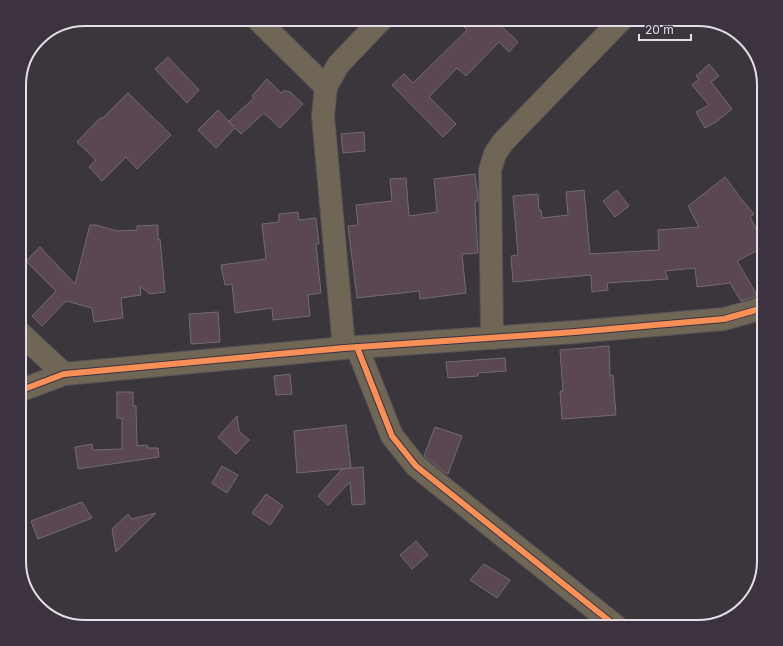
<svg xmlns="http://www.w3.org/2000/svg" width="783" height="646" font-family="Inter,sans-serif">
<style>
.building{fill:#5a4751;stroke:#726c70}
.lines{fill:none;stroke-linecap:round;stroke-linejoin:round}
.minor-casing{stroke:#555257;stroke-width:24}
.minor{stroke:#6f6656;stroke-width:22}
.cycleway-casing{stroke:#3c3240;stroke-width:8}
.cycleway{stroke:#f78f57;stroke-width:6}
.rim{fill:none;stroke:#e4dee7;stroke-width:2}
</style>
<rect width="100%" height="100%" fill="#3b363c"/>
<g class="building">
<path d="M 456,19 L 494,19 L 518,42 L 509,52 L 499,42 L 466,76 L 457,68 L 429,97 L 456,124 L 443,137 L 392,85 L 404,74 L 413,83 L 467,30 Z"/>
<path d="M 168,57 L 199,90 L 187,103 L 155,69 Z"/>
<path d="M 709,64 L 719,76 L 711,82 L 732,109 L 716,122 L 705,128 L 696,112 L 709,105 L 692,85 L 699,79 L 696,76 Z"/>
<path d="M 267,79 L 281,93 L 285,90 L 288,92 L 289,91 L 303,104 L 280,128 L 264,113 L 241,134 L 235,128 L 216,148 L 198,130 L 218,110 L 234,127 L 229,121 L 254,98 L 252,96 Z"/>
<path d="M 128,93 L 171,135 L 137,169 L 126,157 L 102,181 L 89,167 L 96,160 L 77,142 L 100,118 L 103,118 Z"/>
<path d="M 364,132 L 365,151 L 343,153 L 341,134 Z"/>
<path d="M 475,174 L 478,198 L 478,201 L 475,201 L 478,253 L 462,254 L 466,293 L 420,299 L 419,291 L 357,298 L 348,226 L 358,225 L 356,205 L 392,201 L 390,179 L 406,178 L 409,216 L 437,212 L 434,179 Z"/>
<path d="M 725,177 L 738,194 L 737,194 L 754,214 L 750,217 L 764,244 L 764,247 L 737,261 L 757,295 L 751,298 L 741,301 L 730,283 L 697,287 L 695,268 L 665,271 L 668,279 L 607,283 L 608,290 L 592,292 L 591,275 L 513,282 L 511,256 L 518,255 L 513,196 L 538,194 L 539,210 L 541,210 L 542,218 L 568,215 L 566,192 L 584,190 L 590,254 L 659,250 L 658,230 L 699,227 L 688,206 Z"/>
<path d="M 617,190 L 629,206 L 615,217 L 603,201 Z"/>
<path d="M 298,212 L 299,220 L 316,218 L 319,244 L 316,244 L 321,293 L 308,295 L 310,316 L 273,320 L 272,308 L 235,313 L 232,284 L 225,285 L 221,265 L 266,259 L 262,224 L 279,222 L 279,214 Z"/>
<path d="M 90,225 L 96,225 L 117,231 L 137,230 L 137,226 L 158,225 L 158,240 L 160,239 L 165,292 L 150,294 L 140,286 L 141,295 L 121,298 L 123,318 L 94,322 L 92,308 L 66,301 L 42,326 L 32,316 L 56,291 L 26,261 L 40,247 L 75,284 Z"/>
<path d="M 218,312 L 220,342 L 191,344 L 189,314 Z"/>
<path d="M 609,346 L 610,376 L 613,375 L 616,415 L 562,419 L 560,391 L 563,391 L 560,350 Z"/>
<path d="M 505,358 L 506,371 L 478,373 L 478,376 L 448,378 L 446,362 Z"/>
<path d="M 290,374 L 292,394 L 276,395 L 274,376 Z"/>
<path d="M 117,392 L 133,392 L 133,406 L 136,406 L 137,446 L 147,445 L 148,448 L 158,448 L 159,457 L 78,469 L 75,447 L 92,444 L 93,450 L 122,449 L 122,418 L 117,418 Z"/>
<path d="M 237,416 L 239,431 L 249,440 L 236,454 L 218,437 Z"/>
<path d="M 346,425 L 351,468 L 297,473 L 294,431 Z"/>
<path d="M 435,427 L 462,436 L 448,474 L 444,472 L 424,456 Z"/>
<path d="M 222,466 L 238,475 L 227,493 L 212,483 Z"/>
<path d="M 363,467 L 365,504 L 352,505 L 350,482 L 328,505 L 318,496 L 342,469 Z"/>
<path d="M 266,494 L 283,506 L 270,525 L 252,513 Z"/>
<path d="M 82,502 L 92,518 L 38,539 L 31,521 Z"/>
<path d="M 156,513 L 116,552 L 112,529 L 128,514 L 131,519 Z"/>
<path d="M 416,541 L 428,555 L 412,569 L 400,555 Z"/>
<path d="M 484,564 L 510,580 L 497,598 L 470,580 Z"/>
</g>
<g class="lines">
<g class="minor-casing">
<g id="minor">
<path d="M 257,19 L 326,87"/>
<path d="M 19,332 L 64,374"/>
<path d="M 492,338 L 490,170 L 495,154 L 503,142 L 622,19"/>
<path d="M 357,347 L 392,436 L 416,466 L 617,627"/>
<path d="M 344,348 L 323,116 L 326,87 L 338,65 L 382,19"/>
<path d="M 19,391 L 64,374 L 344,348 L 575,332 L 724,319 L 756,310 L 764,306"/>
</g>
</g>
<use href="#minor" class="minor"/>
<g class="cycleway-casing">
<g id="cycleway">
<path d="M 357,347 L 392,436 L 416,466 L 617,627"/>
<path d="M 19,391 L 64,374 L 344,348 L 575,332 L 724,319 L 756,310 L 764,306"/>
</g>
</g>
<use href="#cycleway" class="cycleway"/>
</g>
<path d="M0 0H783V646H0ZM85 26H698A59 59 0 0 1 757 85V561A59 59 0 0 1 698 620H85A59 59 0 0 1 26 561V85A59 59 0 0 1 85 26Z" fill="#3c3240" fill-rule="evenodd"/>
<path class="rim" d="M85 26H698A59 59 0 0 1 757 85V561A59 59 0 0 1 698 620H85A59 59 0 0 1 26 561V85A59 59 0 0 1 85 26Z"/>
<path d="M639 34v6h52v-6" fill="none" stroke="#e4dee7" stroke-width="2"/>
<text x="645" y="34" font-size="12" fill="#e4dee7" stroke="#3c3240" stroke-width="3" paint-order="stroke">20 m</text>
</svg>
